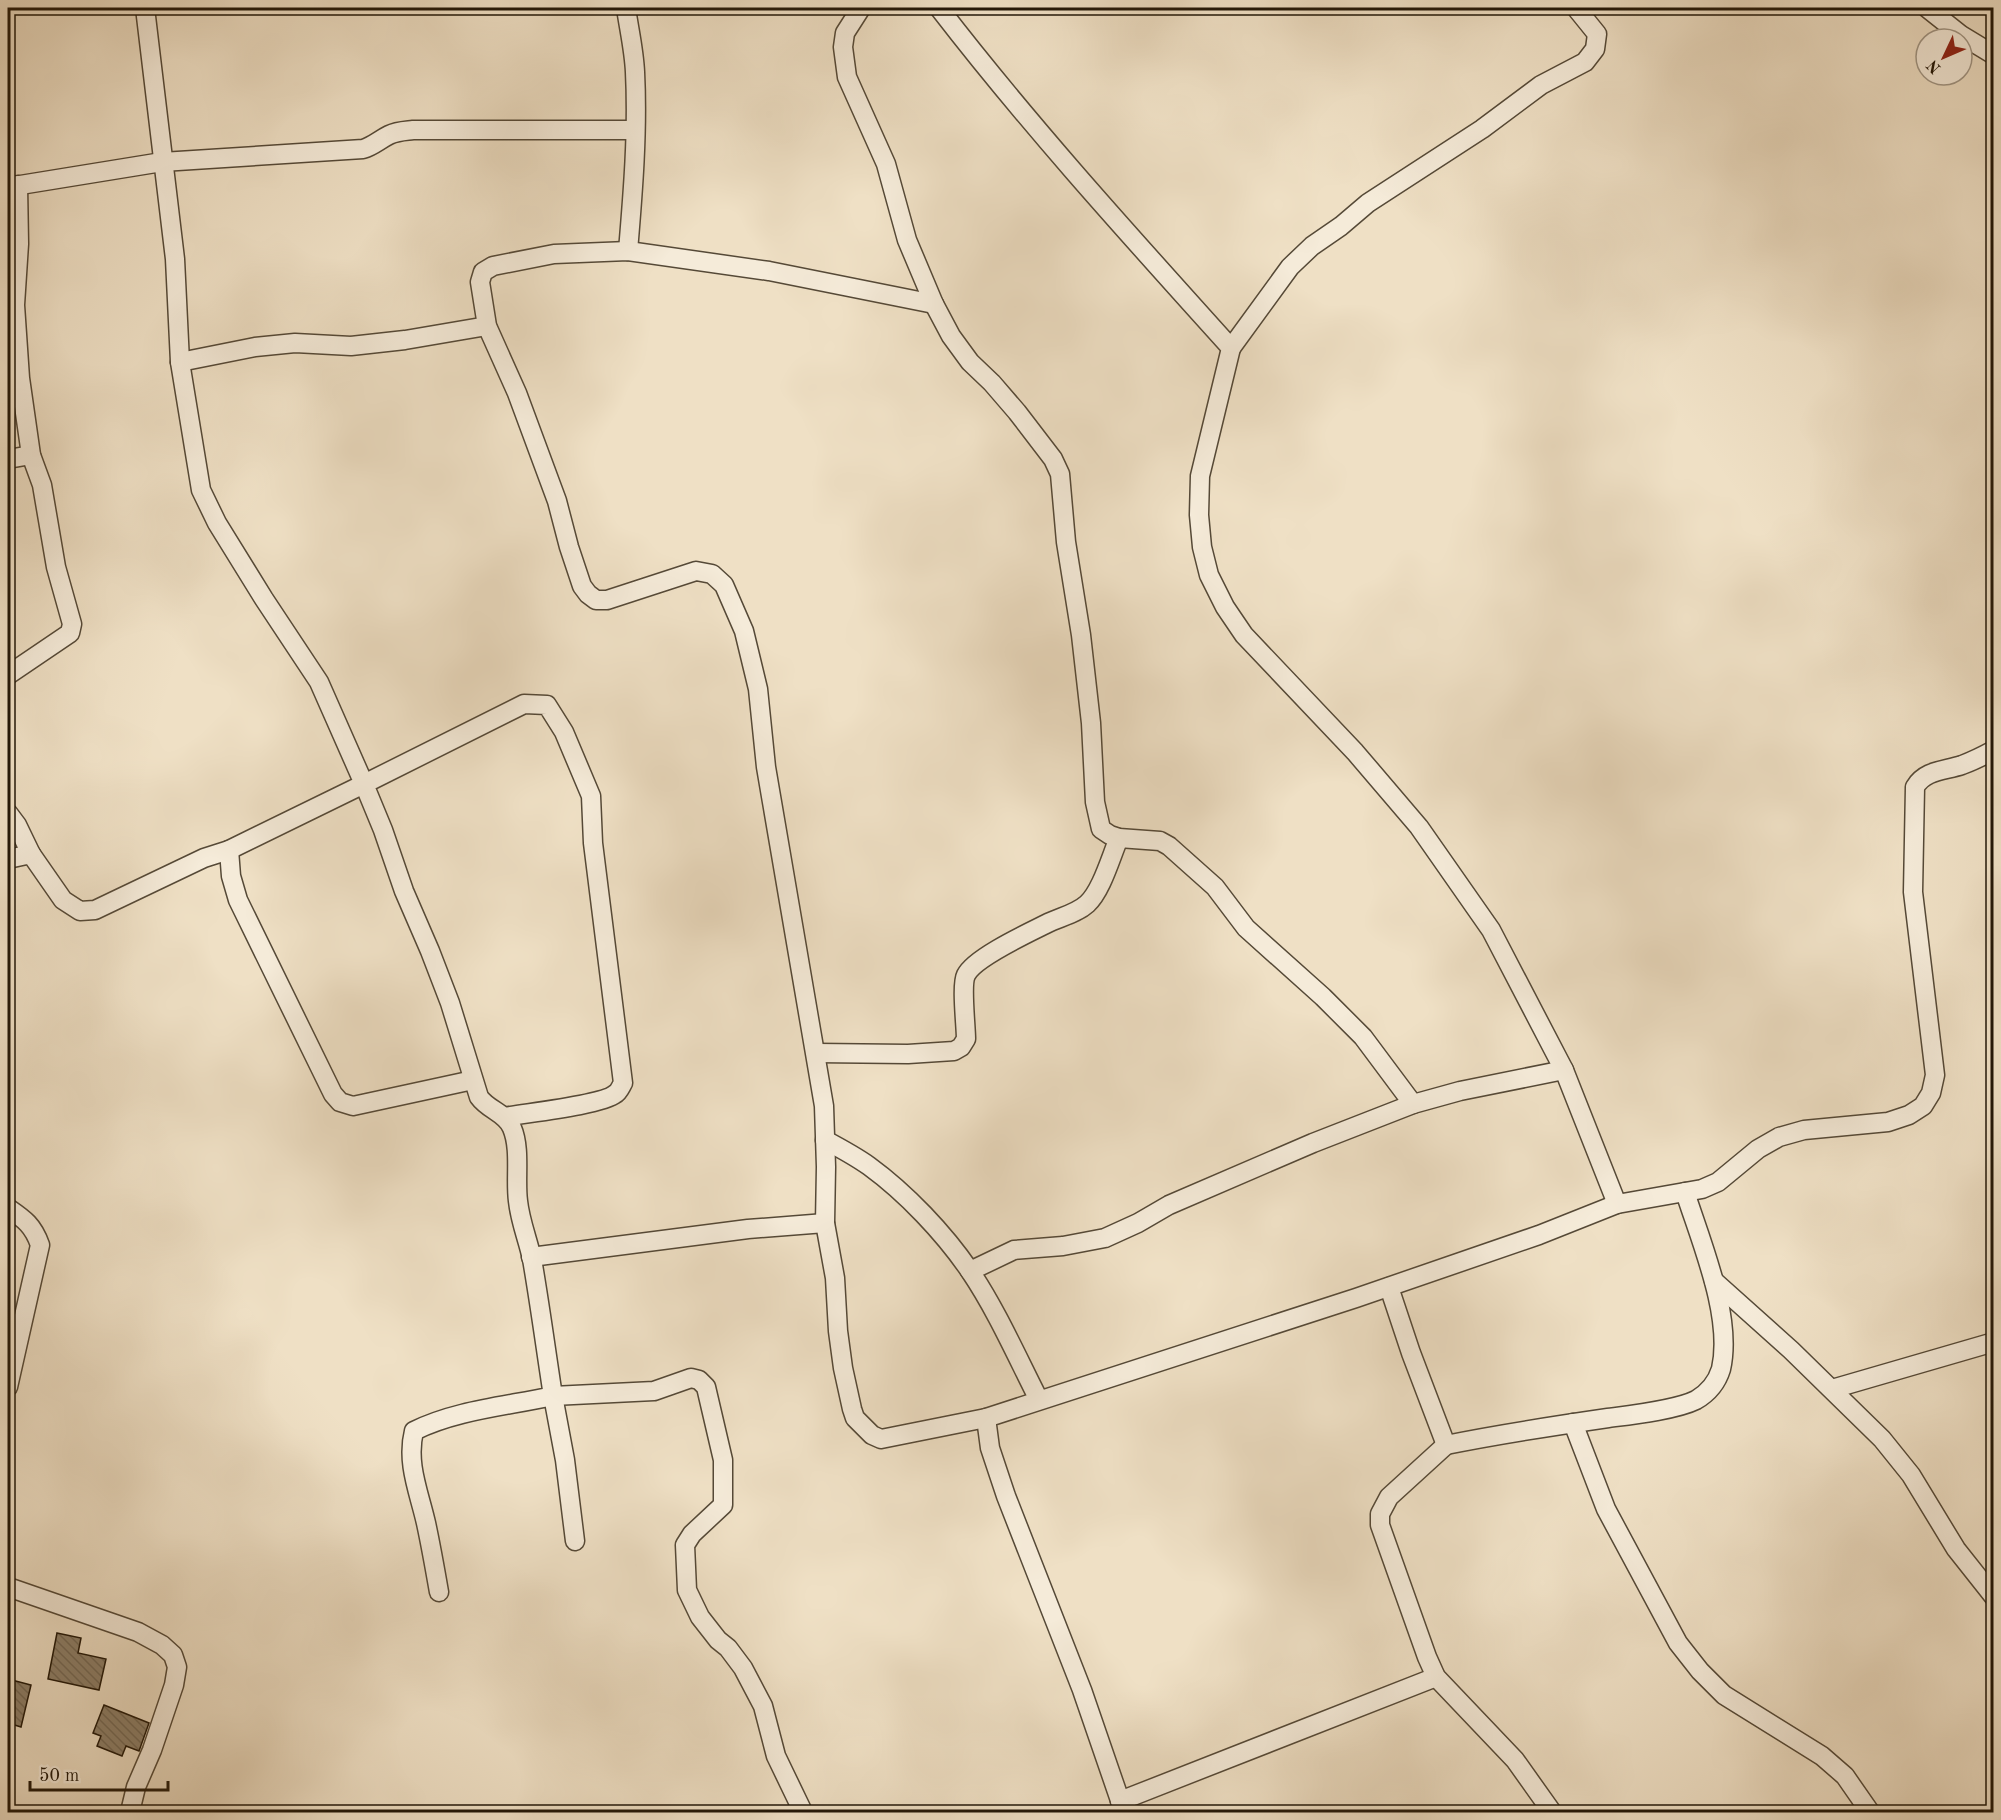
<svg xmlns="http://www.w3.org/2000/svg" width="2001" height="1820" font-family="'Old Standard TT',serif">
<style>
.building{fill:url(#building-back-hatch);stroke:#221708;stroke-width:1.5}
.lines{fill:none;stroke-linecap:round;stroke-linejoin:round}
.minor-casing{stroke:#554937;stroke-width:21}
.minor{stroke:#f5ebd9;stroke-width:18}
</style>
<defs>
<pattern id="building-back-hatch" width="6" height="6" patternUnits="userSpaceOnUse" patternTransform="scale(1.5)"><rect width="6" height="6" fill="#8d806a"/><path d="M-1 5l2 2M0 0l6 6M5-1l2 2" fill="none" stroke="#736855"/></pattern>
</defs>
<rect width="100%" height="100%" fill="#efe0c5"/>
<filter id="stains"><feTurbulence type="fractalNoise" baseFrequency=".00333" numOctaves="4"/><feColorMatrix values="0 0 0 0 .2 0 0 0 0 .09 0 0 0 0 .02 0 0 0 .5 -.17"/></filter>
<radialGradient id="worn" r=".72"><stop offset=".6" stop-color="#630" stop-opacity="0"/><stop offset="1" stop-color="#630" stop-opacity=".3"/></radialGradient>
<g class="building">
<path d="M 57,1633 L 81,1638 L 78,1653 L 106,1659 L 99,1690 L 48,1679 Z"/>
<path d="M 8,1679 L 31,1685 L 21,1727 L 8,1723 Z"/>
<path d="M 104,1705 L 149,1723 L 139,1751 L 126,1746 L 122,1756 L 97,1746 L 101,1736 L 93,1733 Z"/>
</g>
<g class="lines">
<g class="minor-casing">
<g id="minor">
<path d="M 626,8 C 629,29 634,50 635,72 C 638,131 633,192 628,251"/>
<path d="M 861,8 L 845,33 L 843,47 L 847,77 L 886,164 L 907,240 L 934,304 L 951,336 L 970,362 L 992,383 L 1017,412 L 1053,459 L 1060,474 L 1066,542 L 1081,635 L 1091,723 L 1095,802 L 1101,829 L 1110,835 L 1119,838 L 1160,841 L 1169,846 L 1215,887 L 1246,928 L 1323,997 L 1363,1037 L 1413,1104 L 1460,1091 L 1564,1070"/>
<path d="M 939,8 C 1030,126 1131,237 1231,348 L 1200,476 L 1199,515 L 1202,547 L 1209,575 L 1225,607 L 1244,635 L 1355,752 L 1419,827 L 1491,930 L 1564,1070 L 1617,1204"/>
<path d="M 1927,8 L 1961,35 L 1994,55"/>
<path d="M 8,187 L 162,162 L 363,149 C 373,146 379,140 389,135 C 397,131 404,131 413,130 L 635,130"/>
<path d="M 934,304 L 769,271 L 628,251 L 554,254 L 493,266 L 483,272 L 480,282 L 487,326 L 517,393 L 557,501 L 569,547 L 582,586 L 588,594 L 596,600 L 607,600 L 696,571 L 712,574 L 724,585 L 744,631 L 758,689 L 766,767 L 824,1106 L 826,1167 L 825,1223 L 835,1278 L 838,1331 L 843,1368 L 852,1409 L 855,1418 L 872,1435 L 881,1439 L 986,1418"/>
<path d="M 1231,348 L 1290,267 L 1312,246 L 1341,226 L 1368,203 L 1482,129 L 1541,85 L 1585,62 L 1595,49 L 1597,34 L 1576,8"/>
<path d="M 180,362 L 255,347 L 295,343 L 351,346 L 405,340 L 487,326"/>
<path d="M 8,459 L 31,455"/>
<path d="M 8,675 L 70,633 L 72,624 L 56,567 L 42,485 L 31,455 L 20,378 L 15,305 L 19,244 L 18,185"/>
<path d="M 8,813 L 17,825 L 31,854"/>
<path d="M 229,850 L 231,876 L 238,900 L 333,1094 L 340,1102 L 353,1106 L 473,1080"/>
<path d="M 8,859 L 31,854 L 63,900 L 80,911 L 95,910 L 204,858 L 229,850 L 364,784 L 319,682 L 264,599 L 217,523 L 201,490 L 180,362 L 175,259 L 145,8"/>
<path d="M 816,1053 L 908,1054 L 954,1051 L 961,1047 L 966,1039 C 966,1026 961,985 966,975 C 974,958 1028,933 1046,924 C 1060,917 1076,914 1087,904 C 1102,890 1111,856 1119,838"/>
<path d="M 825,1140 C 840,1148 855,1156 869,1166 C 906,1193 944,1233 970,1271 C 997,1311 1017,1357 1039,1400"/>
<path d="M 8,1208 C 24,1219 33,1225 40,1245 L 8,1387"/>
<path d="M 531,1257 L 748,1229 L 825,1223"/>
<path d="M 970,1271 L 1014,1250 L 1063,1246 L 1105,1238 L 1138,1223 L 1169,1205 L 1313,1143 L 1413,1104"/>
<path d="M 1714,1281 L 1791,1350 L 1882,1439 L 1911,1475 L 1956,1549 L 1994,1597"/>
<path d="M 1389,1287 L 1411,1353 L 1446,1445 C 1500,1434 1553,1426 1608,1418 C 1631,1415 1676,1410 1696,1400 C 1708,1393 1717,1382 1721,1369 C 1733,1317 1701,1242 1685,1192"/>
<path d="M 1832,1389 L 1994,1342"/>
<path d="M 1573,1423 L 1606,1509 L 1678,1643 L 1700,1671 L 1724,1695 L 1822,1756 L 1845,1776 L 1870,1812"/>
<path d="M 1446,1445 L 1389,1497 L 1380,1514 L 1380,1525 L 1427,1657 L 1436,1677 L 1515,1760 L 1552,1812"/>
<path d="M 575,1541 L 565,1460 L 553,1396 L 654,1391 L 691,1378 L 699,1380 L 706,1387 L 723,1460 L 723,1505 L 692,1534 L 685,1545 L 687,1590 L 700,1617 L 718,1640 L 728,1648 L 743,1668 L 763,1706 L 776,1756 L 803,1812"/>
<path d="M 8,1587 L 138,1632 L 162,1645 L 173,1655 L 177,1667 L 174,1685 L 152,1750 L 136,1787 L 130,1812"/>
<path d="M 439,1592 C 435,1569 431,1546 426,1523 C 419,1492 406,1463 414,1431 C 456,1410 508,1406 553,1396 C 546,1351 540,1305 532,1259 C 528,1240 520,1221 518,1201 C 515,1179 521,1149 512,1128 C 506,1113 488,1110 479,1097 L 450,1003 L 430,951 L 404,891 L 383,830 L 364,784 L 524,704 L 547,705 L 564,732 L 591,796 L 593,843 L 623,1083 C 621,1086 619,1092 615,1094 C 602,1105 525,1113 504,1117"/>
<path d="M 1120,1801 L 1436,1677"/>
<path d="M 1124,1812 L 1082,1690 L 1006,1496 L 990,1448 L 986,1418 L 1356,1298 L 1539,1235 L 1617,1204 L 1702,1189 L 1718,1182 L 1758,1149 L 1779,1137 L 1804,1130 L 1888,1122 L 1909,1115 L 1923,1106 L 1931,1093 L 1935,1075 L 1913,892 L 1915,787 C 1925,770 1944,771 1962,765 C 1973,761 1983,756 1994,750"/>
</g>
</g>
<use href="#minor" class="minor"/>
</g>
<rect width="2001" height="1820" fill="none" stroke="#efe0c5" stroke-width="30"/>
<rect x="9" y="9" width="1983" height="1802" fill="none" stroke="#221708" stroke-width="3"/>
<rect x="15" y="15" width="1971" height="1790" fill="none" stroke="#221708" stroke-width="1.5"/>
<g transform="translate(1944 57) rotate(226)"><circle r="28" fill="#f5ebd9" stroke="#a19685" stroke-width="1.5"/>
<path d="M0-4.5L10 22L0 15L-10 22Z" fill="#8f2418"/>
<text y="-9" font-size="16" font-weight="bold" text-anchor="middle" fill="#221708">N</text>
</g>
<path d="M30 1781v9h138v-9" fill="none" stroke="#221708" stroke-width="3"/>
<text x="39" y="1781" font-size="18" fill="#221708" stroke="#f5ebd9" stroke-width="4.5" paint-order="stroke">50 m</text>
<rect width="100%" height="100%" filter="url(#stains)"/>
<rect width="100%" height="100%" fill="url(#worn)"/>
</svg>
